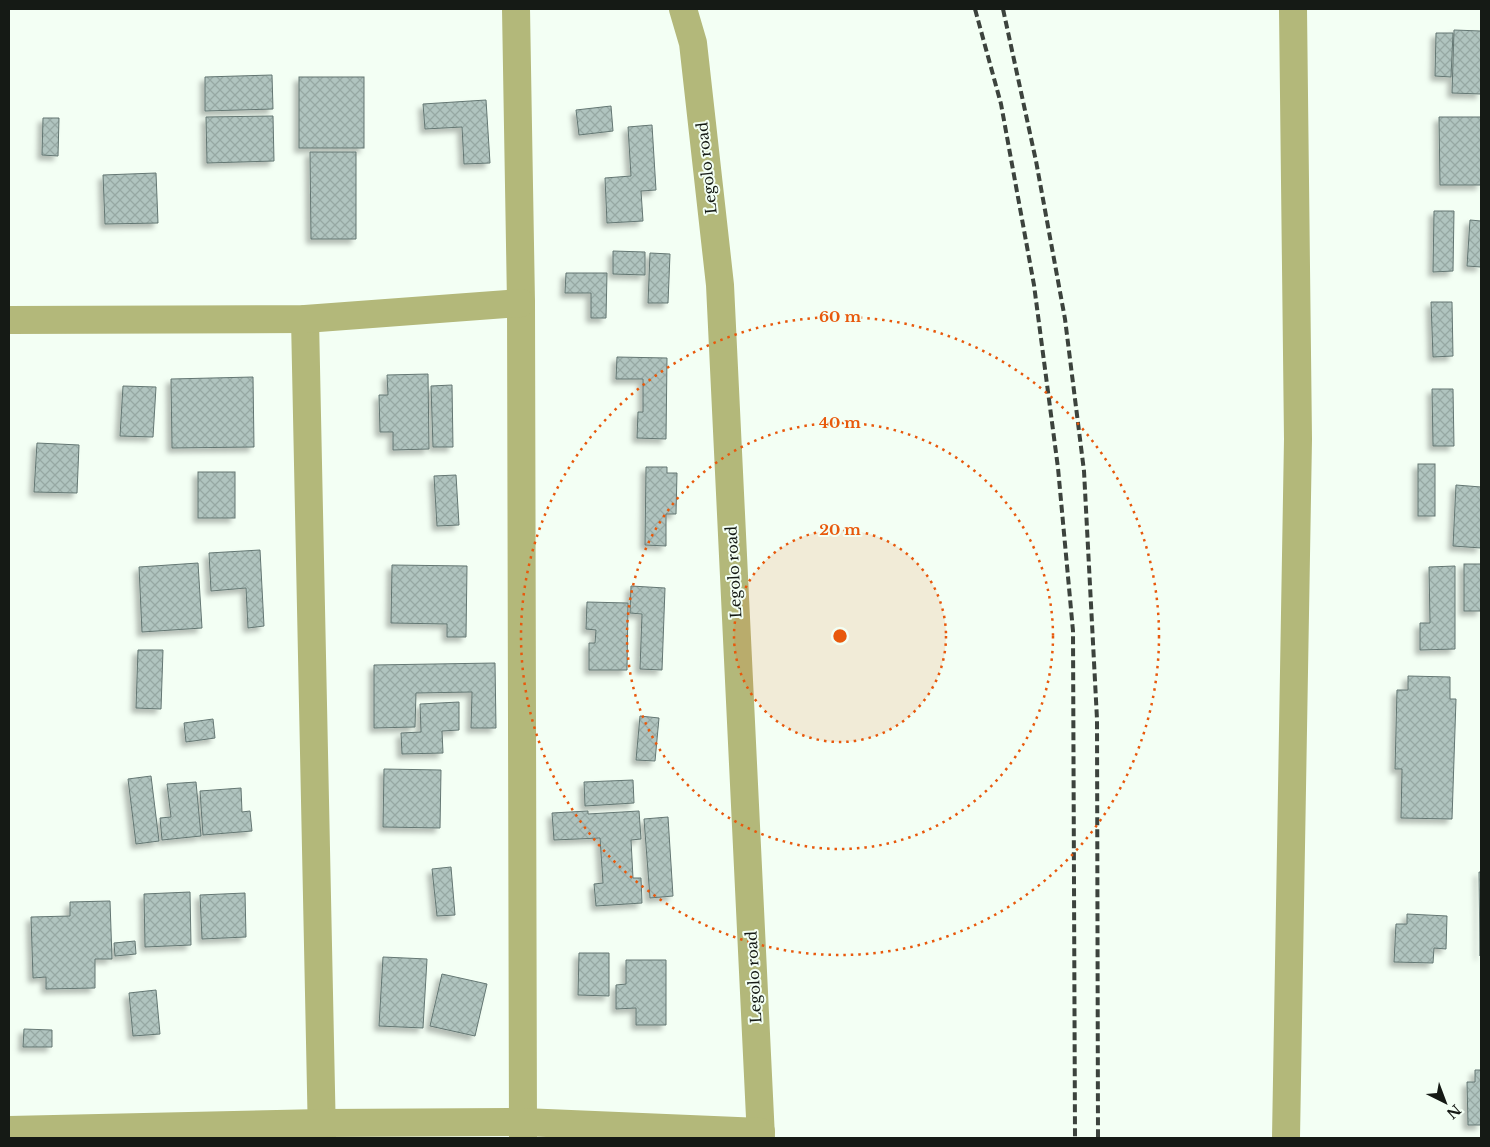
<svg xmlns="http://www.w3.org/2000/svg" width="1490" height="1147" font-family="'Libre Baskerville',serif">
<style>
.building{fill:url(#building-cross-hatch);stroke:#647773;filter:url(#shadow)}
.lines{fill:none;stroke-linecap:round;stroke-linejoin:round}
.minor{stroke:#b3b87a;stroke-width:28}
.rail{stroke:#3c433d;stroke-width:4;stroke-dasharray:8 4;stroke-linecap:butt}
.ring{fill:none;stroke:#e8590c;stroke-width:2.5;stroke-dasharray:2.5 5}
.labels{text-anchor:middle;stroke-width:4;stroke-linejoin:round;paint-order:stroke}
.street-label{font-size:15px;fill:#151a15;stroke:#f3fff4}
.centre{fill:#e8590c;stroke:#f3fff4;stroke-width:2.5}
.ring-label{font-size:15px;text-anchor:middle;font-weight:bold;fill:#e8590c;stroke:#f3fff4;stroke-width:4;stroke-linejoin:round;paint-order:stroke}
</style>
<defs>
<pattern id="building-cross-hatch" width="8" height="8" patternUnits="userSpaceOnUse" patternTransform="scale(1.25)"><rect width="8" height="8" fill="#b0c4bf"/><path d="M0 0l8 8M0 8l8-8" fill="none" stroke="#96a8a3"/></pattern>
<filter id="shadow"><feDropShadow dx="-4.5" dy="4.5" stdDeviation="2.5" flood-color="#0004"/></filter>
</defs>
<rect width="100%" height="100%" fill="#f3fff4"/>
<g class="building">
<path d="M 1454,30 L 1481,31 L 1481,94 L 1452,93 Z"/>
<path d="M 1436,33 L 1453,33 L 1451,77 L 1435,76 Z"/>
<path d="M 272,75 L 273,109 L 205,111 L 205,77 Z"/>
<rect x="299" y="77" width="65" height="71"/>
<path d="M 486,100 L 490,163 L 464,164 L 462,127 L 425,129 L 423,104 Z"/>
<path d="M 611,106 L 613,131 L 579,135 L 576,110 Z"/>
<path d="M 273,116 L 274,161 L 207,163 L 206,117 Z"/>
<path d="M 1439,117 L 1481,117 L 1481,185 L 1440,185 Z"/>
<path d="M 43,118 L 59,118 L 58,156 L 42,155 Z"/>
<path d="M 652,125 L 656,190 L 641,191 L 643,221 L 607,223 L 605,178 L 631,176 L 628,127 Z"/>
<path d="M 310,152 L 356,152 L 356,239 L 311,239 Z"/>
<path d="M 156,173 L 158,223 L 105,224 L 103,175 Z"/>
<path d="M 1434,211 L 1454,211 L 1453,271 L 1433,272 Z"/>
<path d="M 1470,220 L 1481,221 L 1481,267 L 1467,266 Z"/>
<path d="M 613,251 L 645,252 L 645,275 L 613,274 Z"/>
<path d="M 650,253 L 670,254 L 668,303 L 648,303 Z"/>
<path d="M 566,273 L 607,273 L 606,318 L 591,318 L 591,293 L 565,293 Z"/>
<path d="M 1431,302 L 1452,302 L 1453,356 L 1433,357 Z"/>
<path d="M 617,357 L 667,358 L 666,439 L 637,438 L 638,412 L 643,412 L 643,379 L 616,379 Z"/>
<path d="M 428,374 L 429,449 L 393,450 L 393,432 L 380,432 L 379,395 L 388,395 L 387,375 Z"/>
<path d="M 253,377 L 254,447 L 172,448 L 171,379 Z"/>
<path d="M 452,385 L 453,447 L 433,447 L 431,386 Z"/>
<path d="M 123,386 L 156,387 L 153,437 L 120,436 Z"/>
<path d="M 1432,389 L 1453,389 L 1454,446 L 1433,446 Z"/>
<path d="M 37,443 L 79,445 L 77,493 L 34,492 Z"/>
<rect x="1418" y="464" width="17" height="52"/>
<path d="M 646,467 L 667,467 L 667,473 L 677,473 L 676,514 L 666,514 L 666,546 L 645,545 Z"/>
<rect x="198" y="472" width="37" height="46"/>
<path d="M 456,475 L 459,525 L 437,526 L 434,476 Z"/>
<path d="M 1456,485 L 1481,487 L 1481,548 L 1453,546 Z"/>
<path d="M 260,550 L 264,626 L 248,628 L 246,588 L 211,591 L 209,553 Z"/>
<path d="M 198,563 L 202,628 L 142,632 L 139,567 Z"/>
<rect x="1464" y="564" width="17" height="47"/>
<path d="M 392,565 L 467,566 L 466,637 L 447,637 L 447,624 L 391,623 Z"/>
<path d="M 1455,566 L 1455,649 L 1420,650 L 1420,623 L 1430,623 L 1429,567 Z"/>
<path d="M 631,586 L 665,588 L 662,670 L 640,669 L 642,614 L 630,613 Z"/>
<path d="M 587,602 L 628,603 L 627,670 L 589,670 L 589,643 L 595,643 L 596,630 L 586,629 Z"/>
<path d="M 138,650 L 163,650 L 161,709 L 136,708 Z"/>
<path d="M 495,663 L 496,728 L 471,728 L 472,692 L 416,693 L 415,727 L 374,728 L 374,665 Z"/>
<path d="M 1408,676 L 1450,677 L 1450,699 L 1456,699 L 1452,819 L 1401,818 L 1402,769 L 1395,769 L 1397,690 L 1408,690 Z"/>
<path d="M 459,702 L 459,730 L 442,731 L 443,753 L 402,754 L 401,733 L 421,732 L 420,704 Z"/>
<path d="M 640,716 L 659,718 L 655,761 L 636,760 Z"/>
<path d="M 213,719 L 215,738 L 186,742 L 184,723 Z"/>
<path d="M 384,769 L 441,770 L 440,828 L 383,827 Z"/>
<path d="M 151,776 L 159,841 L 136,844 L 128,779 Z"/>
<path d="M 633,780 L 634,803 L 585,806 L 584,782 Z"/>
<path d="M 196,782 L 201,836 L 162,840 L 160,818 L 171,817 L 167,784 Z"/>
<path d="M 241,788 L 242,812 L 250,811 L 252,831 L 203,835 L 200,791 Z"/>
<path d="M 588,811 L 588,814 L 639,811 L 641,839 L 631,840 L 633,878 L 641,878 L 642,903 L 596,906 L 594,884 L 603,883 L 600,838 L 554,840 L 552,813 Z"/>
<path d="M 668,817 L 673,896 L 650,898 L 644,819 Z"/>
<path d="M 451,867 L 455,915 L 437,916 L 432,869 Z"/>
<path d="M 1479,872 L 1481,872 L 1480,956 Z"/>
<path d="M 190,892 L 191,945 L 145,947 L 144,894 Z"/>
<path d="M 245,893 L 246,937 L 202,939 L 200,895 Z"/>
<path d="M 110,901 L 112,959 L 95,959 L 95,988 L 46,989 L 46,977 L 33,978 L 31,917 L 70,916 L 70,902 Z"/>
<path d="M 1407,914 L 1447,916 L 1446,949 L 1434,948 L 1433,963 L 1394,962 L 1396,924 L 1407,924 Z"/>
<path d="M 135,941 L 136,954 L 115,956 L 114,943 Z"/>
<path d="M 579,953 L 609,953 L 609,996 L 578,995 Z"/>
<path d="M 383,957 L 427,959 L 423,1028 L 379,1026 Z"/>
<path d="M 626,960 L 666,960 L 666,1025 L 636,1025 L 636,1008 L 616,1009 L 616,985 L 626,984 Z"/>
<path d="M 442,974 L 487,984 L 475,1036 L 430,1026 Z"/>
<path d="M 156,990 L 160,1034 L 133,1036 L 129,993 Z"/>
<path d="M 24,1029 L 52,1030 L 52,1047 L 23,1047 Z"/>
<path d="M 1475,1070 L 1481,1070 L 1481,1125 L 1468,1125 L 1467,1082 L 1475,1082 Z"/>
</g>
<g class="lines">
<g class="minor">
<path d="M 516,9 L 521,303 L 523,1138"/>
<path d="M 683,9 L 693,43 L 720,285 L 761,1138"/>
<path d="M 305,319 L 322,1138"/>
<path d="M 9,320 L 305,319 L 521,303"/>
<path d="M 9,1130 L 322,1123 L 523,1122 L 761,1132"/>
<path d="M 1286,1138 L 1298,439 L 1293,9"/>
</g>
<g class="rail">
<path d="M 975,9 L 1001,104 L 1034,285 L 1058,468 L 1073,631 L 1075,1138"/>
<path d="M 1003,9 L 1036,161 L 1065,319 L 1084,471 L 1097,719 L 1098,1138"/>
</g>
</g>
<circle cx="840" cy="636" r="106" fill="#e8590c" fill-opacity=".12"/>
<g class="ring">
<circle cx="840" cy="636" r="106"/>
<circle cx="840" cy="636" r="213"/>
<circle cx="840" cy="636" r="319"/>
</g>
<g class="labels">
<g class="street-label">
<text transform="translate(707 168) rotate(-96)" y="5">Legolo road</text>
<text transform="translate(734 572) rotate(-93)" y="5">Legolo road</text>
<text transform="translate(754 977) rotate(-93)" y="5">Legolo road</text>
</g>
</g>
<circle cx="840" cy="636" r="8" class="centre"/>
<g class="ring-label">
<text x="840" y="322">60 m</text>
<text x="840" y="428">40 m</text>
<text x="840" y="535">20 m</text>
</g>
<rect width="1490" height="1147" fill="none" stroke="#151a15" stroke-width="20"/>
<g transform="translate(1445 1102) rotate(138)" stroke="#f3fff4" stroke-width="4" paint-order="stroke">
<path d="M0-4L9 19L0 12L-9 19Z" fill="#151a15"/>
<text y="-8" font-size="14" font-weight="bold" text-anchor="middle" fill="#151a15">N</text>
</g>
</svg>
